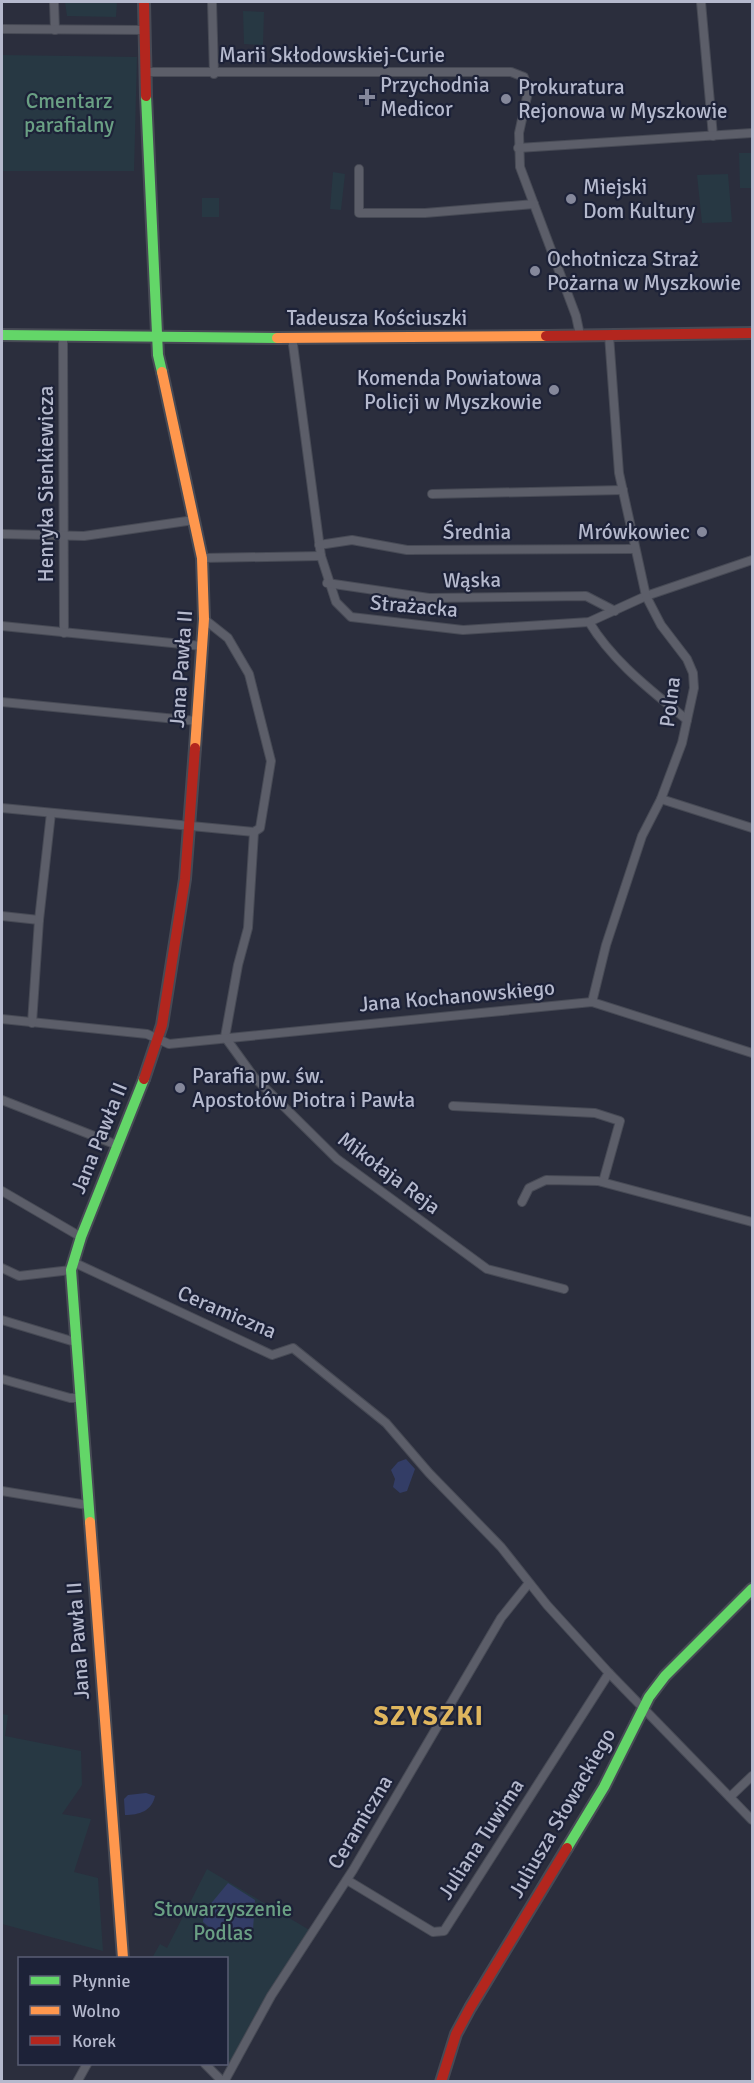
<svg xmlns="http://www.w3.org/2000/svg" width="754" height="2083" font-family="Signika,sans-serif">
<style>
.green{fill:#273843}
.water{fill:#333d66}
.lines{fill:none;stroke-linecap:round;stroke-linejoin:round}
.street-casing{stroke:#474a55;stroke-width:10}
.fast-casing{stroke:#474a55;stroke-width:14}
.slow-casing{stroke:#474a55;stroke-width:14}
.jam-casing{stroke:#474a55;stroke-width:14}
.street{stroke:#5c5e69;stroke-width:8}
.fast{stroke:#63d668;stroke-width:10}
.slow{stroke:#ff974d;stroke-width:10}
.jam{stroke:#b3261e;stroke-width:10}
.poi-dot{fill:#85889b;stroke:#1d2238;stroke-width:2}
.labels{text-anchor:middle;stroke-width:4.5;stroke-linejoin:round;paint-order:stroke}
.street-label{font-size:21px;fill:#b5b9cd;stroke:#1d2238}
.poi-label{font-size:21px;fill:#b5b9cd;stroke:#1d2238;text-anchor:start}
.park-label{font-size:21px;fill:#6aa084;stroke:#1d2238}
.district-label{font-size:27px;font-weight:bold;letter-spacing:1.5px;fill:#dfb65e;stroke:#1d2238}
</style>
<rect width="100%" height="100%" fill="#2b2e3d"/>
<g class="green">
<path d="M 65,2 L 117,2 L 116,17 L 67,16 Z"/>
<path d="M 243,11 L 264,12 L 263,45 L 244,44 Z"/>
<path d="M 2,55 L 137,57 L 134,171 L 2,171 Z"/>
<path d="M 739,153 L 752,153 L 752,188 L 740,188 Z"/>
<path d="M 333,172 L 345,174 L 341,210 L 330,209 Z"/>
<path d="M 728,174 L 732,222 L 702,223 L 697,175 Z"/>
<rect x="202" y="198" width="17" height="19"/>
<path d="M 2,1714 L 8,1715 L 5,1736 L 81,1751 L 82,1785 L 62,1814 L 91,1819 L 74,1872 L 98,1878 L 103,1951 L 2,1924 Z"/>
<path d="M 207,1869 L 311,1931 L 230,2063 L 226,2060 L 226,1958 L 152,1958 L 160,1944 L 167,1948 Z"/>
</g>
<g class="water">
<path d="M 406,1459 L 415,1469 L 407,1491 L 400,1493 L 393,1487 L 395,1479 L 391,1470 L 398,1462 Z"/>
<path d="M 146,1793 L 155,1796 C 152,1811 139,1815 125,1815 L 124,1799 L 128,1795 Z"/>
<path d="M 228,1883 L 255,1900 L 253,1930 L 250,1936 L 220,1936 L 203,1922 L 204,1912 Z"/>
</g>
<g class="lines">
<g class="street-casing">
<g id="street">
<path d="M 54,2 L 55,30"/>
<path d="M 212,2 L 214,74"/>
<path d="M 701,2 L 713,136"/>
<path d="M 2,29 L 144,30"/>
<path d="M 145,72 L 511,72 L 524,77 L 528,92 L 519,133 L 520,167 L 576,316 L 580,335"/>
<path d="M 518,148 L 752,133"/>
<path d="M 359,169 L 359,213 L 425,213 L 534,204"/>
<path d="M 63,336 L 64,633"/>
<path d="M 292,337 L 321,556 L 336,602 L 351,617 L 463,630 L 589,622 L 646,596 L 752,560"/>
<path d="M 432,494 L 623,490"/>
<path d="M 2,534 L 84,536 L 194,520"/>
<path d="M 319,545 L 352,540 L 407,550 L 635,549"/>
<path d="M 202,558 L 321,556"/>
<path d="M 327,583 L 429,598 L 586,596 L 615,611"/>
<path d="M 589,622 C 614,663 651,690 687,720"/>
<path d="M 2,626 L 202,646"/>
<path d="M 2,702 L 197,721"/>
<path d="M 661,799 L 752,828"/>
<path d="M 2,808 L 254,832 L 260,828 L 271,761 L 249,674 L 228,638 L 204,619"/>
<path d="M 254,832 L 248,928 L 238,965 L 225,1037 L 254,1077 L 337,1159 L 487,1269 L 564,1289"/>
<path d="M 2,916 L 39,920"/>
<path d="M 592,1002 L 606,945 L 642,836 L 661,799 L 682,743 L 694,688 L 693,673 L 687,659 L 661,625 L 646,596 L 619,473 L 609,335"/>
<path d="M 2,1019 L 147,1034 L 169,1044 L 592,1002 L 752,1053"/>
<path d="M 32,1023 L 39,920 L 51,813"/>
<path d="M 2,1100 L 117,1145"/>
<path d="M 453,1106 L 595,1113 L 620,1121 L 603,1182"/>
<path d="M 2,1191 L 81,1237"/>
<path d="M 522,1202 L 529,1188 L 546,1180 L 598,1181 L 752,1222"/>
<path d="M 73,1262 L 272,1355 L 293,1348 L 386,1423 L 429,1473 L 501,1547 L 547,1605 L 609,1673 L 752,1820"/>
<path d="M 2,1268 L 19,1276 L 71,1270"/>
<path d="M 2,1320 L 75,1342"/>
<path d="M 2,1379 L 70,1398 L 79,1398"/>
<path d="M 2,1491 L 87,1505"/>
<path d="M 730,1797 L 752,1776"/>
<path d="M 347,1880 L 433,1932 L 444,1931 L 609,1673"/>
<path d="M 205,2064 L 223,2082"/>
<path d="M 77,2082 L 87,2064"/>
<path d="M 224,2082 L 271,1996 L 353,1870 L 501,1618 L 529,1583"/>
</g>
</g>
<g class="fast-casing">
<g id="fast">
<path d="M 146,96 L 158,355 L 162,372"/>
<path d="M 2,335 L 277,338"/>
<path d="M 90,1522 L 71,1270 L 81,1237 L 144,1079"/>
<path d="M 567,1848 L 604,1787 L 649,1697 L 665,1676 L 752,1589"/>
</g>
</g>
<g class="slow-casing">
<g id="slow">
<path d="M 277,338 L 546,336"/>
<path d="M 162,372 L 202,558 L 204,619 L 195,748"/>
<path d="M 90,1522 L 123,1958"/>
</g>
</g>
<g class="jam-casing">
<g id="jam">
<path d="M 144,2 L 146,96"/>
<path d="M 546,336 L 752,333"/>
<path d="M 144,1079 L 162,1025 L 185,879 L 195,748"/>
<path d="M 441,2082 L 456,2034 L 470,2008 L 567,1848"/>
</g>
</g>
<use href="#street" class="street"/>
<use href="#fast" class="fast"/>
<use href="#slow" class="slow"/>
<use href="#jam" class="jam"/>
</g>
<g class="poi-dot">
<path d="M364 88h6v6h6v6h-6v6h-6v-6h-6v-6h6z"/>
<circle cx="506" cy="99" r="6"/>
<circle cx="571" cy="199" r="6"/>
<circle cx="535" cy="271" r="6"/>
<circle cx="554" cy="390" r="6"/>
<circle cx="702" cy="532" r="6"/>
<circle cx="180" cy="1088" r="6"/>
</g>
<g class="labels">
<g class="street-label">
<text x="332" y="62">Marii Skłodowskiej-Curie</text>
<text x="377" y="325">Tadeusza Kościuszki</text>
<text transform="translate(46 484) rotate(-90)" y="7">Henryka Sienkiewicza</text>
<text x="477" y="539">Średnia</text>
<text transform="translate(472 580) rotate(-1)" y="7">Wąska</text>
<text transform="translate(414 606) rotate(5)" y="7">Strażacka</text>
<text transform="translate(181 669) rotate(-86)" y="7">Jana Pawła II</text>
<text transform="translate(670 702) rotate(-83)" y="7">Polna</text>
<text transform="translate(457 996) rotate(-5)" y="7">Jana Kochanowskiego</text>
<text transform="translate(99 1138) rotate(-68)" y="7">Jana Pawła II</text>
<text transform="translate(389 1173) rotate(37)" y="7">Mikołaja Reja</text>
<text transform="translate(227 1312) rotate(23)" y="7">Ceramiczna</text>
<text transform="translate(78 1641) rotate(-94)" y="7">Jana Pawła II</text>
<text transform="translate(562 1813) rotate(-60)" y="7">Juliusza Słowackiego</text>
<text transform="translate(360 1822) rotate(-59)" y="7">Ceramiczna</text>
<text transform="translate(481 1839) rotate(-57)" y="7">Juliana Tuwima</text>
</g>
<g class="poi-label">
<text x="380" y="92">Przychodnia<tspan x="380" dy="24">Medicor</tspan></text>
<text x="518" y="94">Prokuratura<tspan x="518" dy="24">Rejonowa w Myszkowie</tspan></text>
<text x="583" y="194">Miejski<tspan x="583" dy="24">Dom Kultury</tspan></text>
<text x="547" y="266">Ochotnicza Straż<tspan x="547" dy="24">Pożarna w Myszkowie</tspan></text>
<text x="542" y="385" text-anchor="end">Komenda Powiatowa<tspan x="542" dy="24">Policji w Myszkowie</tspan></text>
<text x="690" y="539" text-anchor="end">Mrówkowiec</text>
<text x="192" y="1083">Parafia pw. św.<tspan x="192" dy="24">Apostołów Piotra i Pawła</tspan></text>
</g>
<g class="park-label">
<text x="69" y="108">Cmentarz<tspan x="69" dy="24">parafialny</tspan></text>
<text x="223" y="1916">Stowarzyszenie<tspan x="223" dy="24">Podlas</tspan></text>
</g>
<g class="district-label">
<text x="429" y="1725">SZYSZKI</text>
</g>
</g>
<rect width="754" height="2083" fill="none" stroke="#b5b9cd" stroke-width="6"/>
<rect x="18" y="1957" width="210" height="108" fill="#1d2238" stroke="#5a5e74" stroke-width="1.5"/>
<rect x="30" y="1976" width="30" height="9" fill="#63d668" stroke="#5a5e74" stroke-width="1.5"/>
<text x="72" y="1987" font-size="18" fill="#b5b9cd">Płynnie</text>
<rect x="30" y="2006" width="30" height="9" fill="#ff974d" stroke="#5a5e74" stroke-width="1.5"/>
<text x="72" y="2017" font-size="18" fill="#b5b9cd">Wolno</text>
<rect x="30" y="2036" width="30" height="9" fill="#b3261e" stroke="#5a5e74" stroke-width="1.5"/>
<text x="72" y="2047" font-size="18" fill="#b5b9cd">Korek</text>
</svg>
